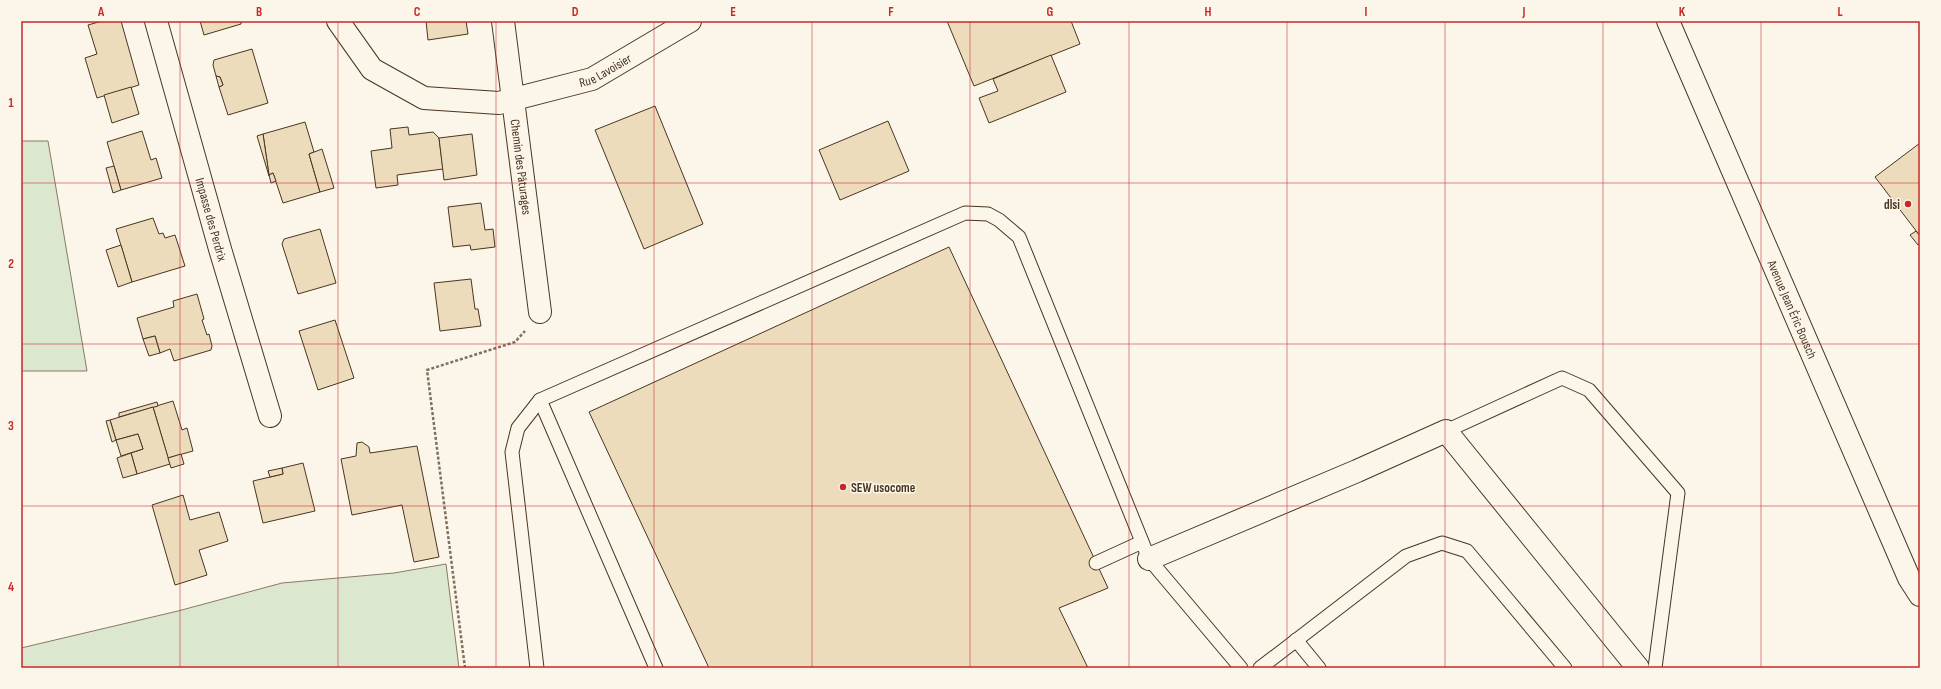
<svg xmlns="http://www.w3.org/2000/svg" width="1941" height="689" font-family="'Sofia Sans Condensed',sans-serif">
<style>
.green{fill:#dce7d0;stroke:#887966}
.building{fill:#ecdcbc;stroke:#4a3520}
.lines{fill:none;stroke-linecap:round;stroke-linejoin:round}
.service-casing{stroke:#4a3520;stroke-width:15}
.minor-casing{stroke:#4a3520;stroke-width:24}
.secondary-casing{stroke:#4a3520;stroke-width:24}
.path{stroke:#7f6f5c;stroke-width:2.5;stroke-dasharray:3 2;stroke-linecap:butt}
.service{stroke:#fbf6e9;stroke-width:13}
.minor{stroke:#fbf6e9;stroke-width:22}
.secondary{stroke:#fbf6e9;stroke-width:22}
.grid{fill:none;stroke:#c62828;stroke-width:1;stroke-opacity:0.55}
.poi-dot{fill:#c62828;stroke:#fbf6e9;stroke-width:1.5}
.labels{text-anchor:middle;stroke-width:3;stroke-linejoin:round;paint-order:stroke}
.street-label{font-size:13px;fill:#4a3520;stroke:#fbf6e9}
.poi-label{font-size:13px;font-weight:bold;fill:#4a3520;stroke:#fbf6e9;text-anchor:end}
.neatline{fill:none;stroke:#c62828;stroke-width:1.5}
.grid-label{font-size:13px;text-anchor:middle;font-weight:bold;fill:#c62828}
</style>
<rect width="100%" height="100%" fill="#fbf6e9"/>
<g class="green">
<path d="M 21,141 L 48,141 L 87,371 L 21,371 Z"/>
<path d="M 446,564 L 459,668 L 21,668 L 21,648 L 178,611 L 282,583 L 394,573 Z"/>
</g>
<g class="building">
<path d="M 102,21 L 121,21 L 139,85 L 97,98 L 85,58 L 97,54 L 88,25 Z"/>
<path d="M 200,21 L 241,21 L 241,24 L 204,35 Z"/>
<path d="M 426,21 L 466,21 L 468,34 L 428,40 Z"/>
<path d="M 947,21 L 1071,21 L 1080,44 L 974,86 Z"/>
<path d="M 252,49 L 268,103 L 228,115 L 219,87 L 223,85 L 220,77 L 216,76 L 213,65 L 214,60 Z"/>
<path d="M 1051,55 L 1066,92 L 989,123 L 979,98 L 998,91 L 993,79 Z"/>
<path d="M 216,76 L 220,77 L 223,85 L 219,87 Z"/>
<path d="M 131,87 L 139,114 L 112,123 L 104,95 Z"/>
<path d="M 655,106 L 703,224 L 644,249 L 595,130 Z"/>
<path d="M 888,121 L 909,171 L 840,200 L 819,150 Z"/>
<path d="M 305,122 L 314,152 L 309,154 L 320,192 L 283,203 L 273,173 L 269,175 L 263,134 Z"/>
<path d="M 408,127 L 409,135 L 433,132 L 439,138 L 443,169 L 397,175 L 398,185 L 376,188 L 371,151 L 392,148 L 390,129 Z"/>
<path d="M 142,131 L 151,160 L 156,158 L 162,178 L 121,190 L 107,142 Z"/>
<path d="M 263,134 L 269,175 L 269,176 L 257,136 Z"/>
<path d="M 472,134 L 477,175 L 444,180 L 439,138 Z"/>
<path d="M 1920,143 L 1920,236 L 1875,177 Z"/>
<path d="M 322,149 L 334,188 L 320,192 L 309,154 Z"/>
<path d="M 114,166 L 121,190 L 113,193 L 106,168 Z"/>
<path d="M 273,173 L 276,181 L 271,183 L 269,175 Z"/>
<path d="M 481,203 L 485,230 L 493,229 L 495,247 L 471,250 L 470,245 L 453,247 L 448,207 Z"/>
<path d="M 153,218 L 159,234 L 163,233 L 165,238 L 175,235 L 185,266 L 132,282 L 116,229 Z"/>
<path d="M 320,229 L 336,283 L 298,294 L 282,244 L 284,239 Z"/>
<path d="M 1916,231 L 1920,236 L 1920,243 L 1918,245 L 1910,235 Z"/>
<path d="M 121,245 L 132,282 L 118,287 L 106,250 Z"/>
<path d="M 949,247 L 1108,588 L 1059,608 L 1088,668 L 709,668 L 589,412 Z"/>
<path d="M 471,279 L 475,309 L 478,309 L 481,326 L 440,331 L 434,283 Z"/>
<path d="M 197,294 L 204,319 L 202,320 L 207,335 L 209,334 L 212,346 L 211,350 L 174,361 L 170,349 L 160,353 L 155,336 L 143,339 L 137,318 L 174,307 L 173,301 Z"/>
<path d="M 335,320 L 354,378 L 318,390 L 299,331 Z"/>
<path d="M 155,336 L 160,353 L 149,356 L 143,339 Z"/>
<path d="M 173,401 L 182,430 L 187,428 L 193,451 L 168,458 L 153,407 Z"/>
<path d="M 157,402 L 158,406 L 119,417 L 119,413 Z"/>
<path d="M 153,407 L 170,464 L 137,474 L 131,453 L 143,449 L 138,434 L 116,440 L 110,420 Z"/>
<path d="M 110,420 L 116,440 L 112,442 L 106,421 Z"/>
<path d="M 138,434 L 143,449 L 121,456 L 116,440 Z"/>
<path d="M 362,442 L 369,447 L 370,453 L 417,446 L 439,557 L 414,562 L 402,505 L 352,515 L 341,459 L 356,456 L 357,443 Z"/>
<path d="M 131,453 L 137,474 L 123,478 L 117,458 Z"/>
<path d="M 181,454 L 184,464 L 171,468 L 168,458 Z"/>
<path d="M 303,463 L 315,511 L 263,523 L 253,481 L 283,474 L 282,468 Z"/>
<path d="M 282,468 L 283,474 L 270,477 L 268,471 Z"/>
<path d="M 183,495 L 190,520 L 219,512 L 228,541 L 199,550 L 207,575 L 175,585 L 152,505 Z"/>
</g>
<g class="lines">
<g class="service-casing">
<g id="service">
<path d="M 540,400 L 656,668"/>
<path d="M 1446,431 L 1562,378 L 1589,390 L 1678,493 L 1655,668"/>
<path d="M 1096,563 L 1142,542"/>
<path d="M 1296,640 L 1319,668"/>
<path d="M 537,668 L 512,452 L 518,428 L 540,400 L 965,213 L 988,214 L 999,220 L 1019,237 L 1149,559 L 1241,668"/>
<path d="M 1260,668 L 1406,556 L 1442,543 L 1467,551 L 1565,668"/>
</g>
</g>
<g class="minor-casing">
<g id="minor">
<path id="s1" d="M 156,21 L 220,249 L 270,416"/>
<path id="s2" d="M 338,21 L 372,69 L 424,98 L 499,103 L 592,79 L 690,21"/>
<path id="s3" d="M 503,21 L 540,312"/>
<path d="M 1149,559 L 1357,471 L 1446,431 L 1638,668"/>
</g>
</g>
<g class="secondary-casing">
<g id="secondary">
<path id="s4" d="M 1668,21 L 1909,578 L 1920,595"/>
</g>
</g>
<path class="path" d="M 465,668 L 427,370 L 515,342 L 525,331"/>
<use href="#service" class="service"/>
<use href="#minor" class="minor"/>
<use href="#secondary" class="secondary"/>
</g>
<path class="grid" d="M 180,21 L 180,668M 338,21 L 338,668M 496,21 L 496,668M 654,21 L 654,668M 812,21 L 812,668M 970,21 L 970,668M 1129,21 L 1129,668M 1287,21 L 1287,668M 1445,21 L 1445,668M 1603,21 L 1603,668M 1761,21 L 1761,668M 21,183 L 1920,183M 21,344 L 1920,344M 21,506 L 1920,506"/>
<g class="poi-dot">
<circle cx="1908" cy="204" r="4"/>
<circle cx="843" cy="487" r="4"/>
</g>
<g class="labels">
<g class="street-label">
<text dy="5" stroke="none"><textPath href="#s2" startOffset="305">Rue Lavoisier</textPath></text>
<text dy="5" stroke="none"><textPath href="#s3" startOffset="147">Chemin des Pâturages</textPath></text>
<text dy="5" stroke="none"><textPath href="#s1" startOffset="206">Impasse des Perdrix</textPath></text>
<text dy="5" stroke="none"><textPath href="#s4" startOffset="314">Avenue Jean Éric Bousch</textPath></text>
</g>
<g class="poi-label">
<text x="1900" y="209">dlsi</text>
<text x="851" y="492" text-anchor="start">SEW usocome</text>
</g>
</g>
<rect width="1941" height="689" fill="none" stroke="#fbf6e9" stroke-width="44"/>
<rect x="22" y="22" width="1897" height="645" class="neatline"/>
<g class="grid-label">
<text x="101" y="16">A</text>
<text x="259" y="16">B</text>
<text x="417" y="16">C</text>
<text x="575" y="16">D</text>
<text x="733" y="16">E</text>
<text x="891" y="16">F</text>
<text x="1050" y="16">G</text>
<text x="1208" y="16">H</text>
<text x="1366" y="16">I</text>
<text x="1524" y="16">J</text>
<text x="1682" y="16">K</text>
<text x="1840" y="16">L</text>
<text x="11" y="107">1</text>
<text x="11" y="268">2</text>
<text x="11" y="430">3</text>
<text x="11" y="591">4</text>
</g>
</svg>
